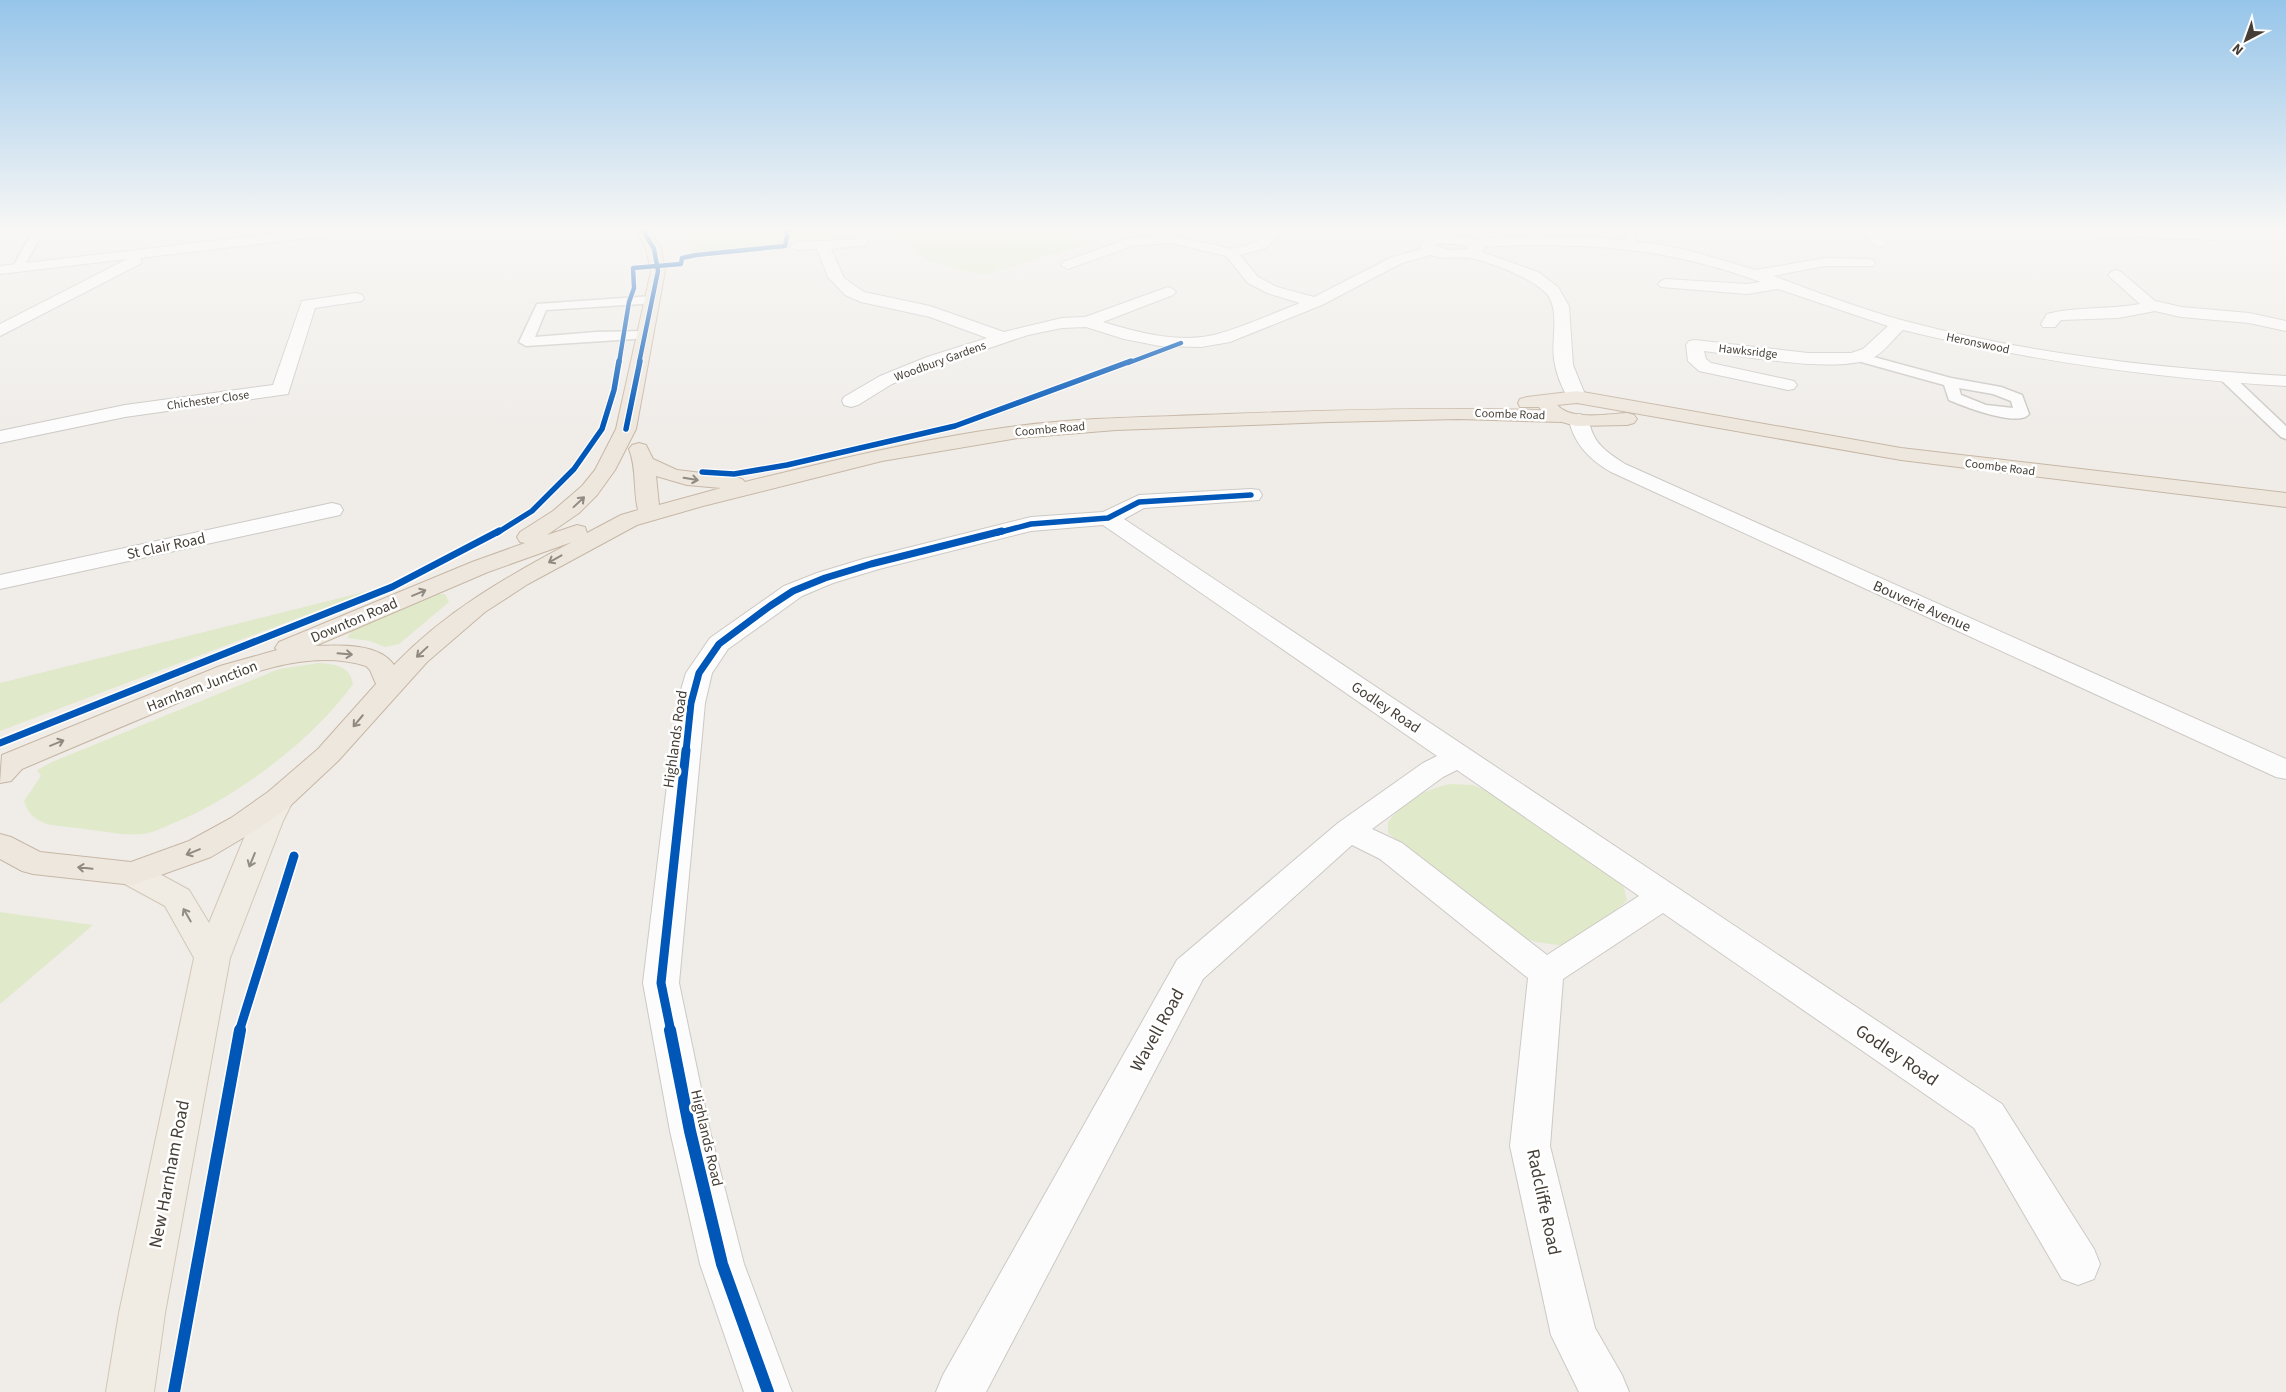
<svg xmlns="http://www.w3.org/2000/svg" width="2286" height="1392" font-family="'Source Sans 3',sans-serif">
<style>
.green{fill:#e0e9ca}
.lines{fill:none;stroke-linecap:round;stroke-linejoin:round}
.service-casing{stroke:#ccc9c5;stroke-width:3}
.minor-casing{stroke:#ccc9c5;stroke-width:2}
.tertiary-casing{stroke:#ccc9c5;stroke-width:2}
.primary-casing{stroke:#d2c7b7;stroke-width:2}
.trunk-casing{stroke:#c7b7a5;stroke-width:2}
.service{fill:#fdfcfc;fill-rule:evenodd}
.minor{fill:#fdfcfc;fill-rule:evenodd}
.tertiary{fill:#fdfcfc;fill-rule:evenodd}
.primary{fill:#f0ebe3;fill-rule:evenodd}
.trunk{fill:#eee7de;fill-rule:evenodd}
.cycleway-far4-casing{stroke:#fff;stroke-width:6}
.cycleway-far3-casing{stroke:#fff;stroke-width:8}
.cycleway-far2-casing{stroke:#fff;stroke-width:10}
.cycleway-far1-casing{stroke:#fff;stroke-width:12}
.cycleway-casing{stroke:#fff;stroke-width:15}
.cycleway-far4{stroke:#0057b8;stroke-width:4.5}
.cycleway-far3{stroke:#0057b8;stroke-width:5.5}
.cycleway-far2{stroke:#0057b8;stroke-width:7}
.cycleway-far1{stroke:#0057b8;stroke-width:9}
.cycleway{stroke:#0057b8;stroke-width:12}
.oneway{stroke:#918a82}
.oneway2{stroke:#928c84}
.labels{text-anchor:middle;stroke-width:5;stroke-linejoin:round;paint-order:stroke}
.far-street-label{font-size:12px;fill:#453e36;stroke:#fff}
.street-label{font-size:15px;fill:#453e36;stroke:#fff}
.near-street-label{font-size:18px;fill:#453e36;stroke:#fff}
</style>
<rect width="100%" height="100%" fill="#f0ede9"/>
<g class="green">
<path d="M 677,230 L 912,230 L 913,232 L 936,230 L 1089,230 L 1074,236 L 1095,242 L 983,275 L 927,260 L 897,235 L 870,235 L 775,244 L 700,257 Z"/>
<path d="M 372,590 L 0,731 L 0,683 Z"/>
<path d="M 436,594 L 445,594 L 449,602 L 399,644 L 385,647 L 370,641 L 347,638 L 352,630 Z"/>
<path d="M 319,663 C 335,664 350,666 353,684 C 313,740 237,797 174,823 C 164,827 153,833 142,834 C 123,836 96,830 77,828 C 54,825 32,827 24,801 L 41,776 L 37,770 L 52,762 L 279,669 Z"/>
<path d="M 1450,784 L 1473,785 L 1491,793 L 1623,885 L 1627,900 L 1621,906 L 1565,946 L 1536,942 L 1521,937 L 1388,833 L 1388,822 C 1405,801 1423,790 1450,784 Z"/>
<path d="M 0,912 L 93,925 L 0,1004 Z"/>
</g>
<g class="lines">
<g class="service-casing">
<g id="service">
<path d="M 34,230 L 44,230 L 22,270 L 14,270 L 12,268 Z"/>
<path d="M 1623,230 L 1633,230 L 1636,244 L 1635,246 L 1627,246 Z"/>
<path d="M 653,296 L 659,300 L 657,303 L 546,310 L 535,337 L 596,332 L 645,331 L 652,335 L 650,338 L 526,346 L 519,342 L 537,304 Z"/>
<path d="M 1859,353 L 1951,378 L 2001,387 L 2022,395 L 2029,414 C 2019,428 1963,406 1949,400 L 1944,385 L 1854,360 L 1852,357 ZM 1959,388 L 1993,394 L 2011,401 L 2013,408 L 1986,405 L 1961,395 Z"/>
<path d="M 2226,373 L 2231,374 L 2286,426 L 2286,439 L 2281,437 L 2221,380 L 2219,377 L 2221,374 Z"/>
</g>
</g>
<g class="minor-casing">
<g id="minor">
<path d="M 308,230 L 348,230 L 341,234 L 140,258 L 142,261 L 140,264 L 0,336 L 0,324 L 127,259 L 0,274 L 0,266 Z"/>
<path d="M 1270,230 L 1285,230 L 1266,248 L 1240,255 L 1258,277 L 1277,287 L 1314,297 L 1392,257 L 1433,246 L 1440,250 L 1438,253 L 1402,263 L 1322,305 L 1230,342 L 1201,347 L 1160,346 L 1124,339 L 1086,327 L 1062,328 L 1028,335 L 939,365 L 892,384 L 858,405 L 851,407 L 844,405 L 842,401 L 844,397 L 880,376 L 927,357 L 987,338 L 930,317 L 861,302 L 845,295 L 828,277 L 817,249 L 796,250 L 789,246 L 796,242 L 866,239 L 868,242 L 866,245 L 831,249 L 844,278 L 864,292 L 930,306 L 1004,332 L 1062,318 L 1085,317 L 1168,287 L 1173,289 L 1176,292 L 1173,295 L 1103,322 C 1140,333 1183,345 1221,333 C 1248,325 1274,313 1300,303 L 1267,293 L 1248,283 L 1226,256 L 1171,243 L 1132,246 L 1068,269 L 1061,265 L 1063,262 L 1130,238 L 1171,235 L 1231,249 L 1256,242 Z"/>
<path d="M 1861,230 L 1875,230 L 1887,243 L 1885,246 L 1875,246 Z"/>
<path d="M 2058,230 L 2160,230 L 2239,233 L 2246,237 L 2239,241 L 2065,234 Z"/>
<path d="M 1534,236 L 1595,237 L 1656,244 L 1691,251 L 1756,270 L 1825,258 L 1868,259 L 1873,260 L 1875,263 L 1873,266 L 1825,266 L 1773,276 C 1817,292 1860,309 1905,321 C 2029,354 2158,368 2286,376 L 2286,386 C 2156,378 2030,361 1903,330 C 1893,339 1884,353 1872,358 C 1837,374 1744,356 1704,351 L 1706,359 L 1711,363 L 1794,381 L 1797,385 L 1794,389 L 1788,390 L 1699,371 L 1688,361 L 1686,345 L 1689,341 L 1695,340 L 1808,353 L 1851,353 L 1863,349 L 1888,326 L 1778,289 L 1747,294 L 1661,287 L 1658,284 L 1661,281 L 1666,279 L 1747,284 L 1761,282 C 1660,245 1579,242 1472,247 L 1465,243 L 1472,239 Z"/>
<path d="M 2116,270 L 2121,272 L 2155,301 L 2160,302 L 2181,307 L 2249,313 L 2286,321 L 2286,331 L 2249,323 L 2181,317 L 2155,311 L 2118,318 L 2061,320 L 2055,327 L 2043,327 L 2041,324 L 2047,314 C 2077,306 2109,310 2140,304 L 2111,278 L 2108,275 L 2111,272 Z"/>
<path d="M 356,293 L 362,295 L 364,298 L 362,301 L 315,308 L 288,394 L 125,417 L 0,443 L 0,431 L 125,405 L 273,385 L 302,301 Z"/>
<path d="M 1579,414 L 1586,416 C 1590,422 1590,428 1593,434 C 1599,448 1613,456 1625,464 L 2286,759 L 2286,779 L 2276,777 L 1611,472 C 1590,460 1574,444 1569,420 L 1572,416 Z"/>
<path d="M 1251,489 L 1259,490 L 1262,495 L 1259,500 L 1144,508 L 1124,519 L 2002,1104 L 2094,1249 L 2100,1264 L 2094,1279 L 2078,1285 L 2062,1279 L 1974,1128 L 1663,913 L 1563,979 L 1550,1146 L 1595,1328 L 1622,1375 L 1629,1392 L 1579,1392 L 1551,1335 L 1510,1146 L 1528,978 L 1380,859 L 1352,845 L 1203,979 L 986,1392 L 936,1392 L 943,1375 L 1177,960 L 1338,823 L 1423,763 L 1437,756 L 1103,525 L 1031,531 L 879,569 L 833,583 L 802,596 L 728,649 L 712,673 L 705,703 L 679,983 L 710,1131 L 744,1264 L 792,1392 L 744,1392 L 700,1264 L 670,1131 L 643,983 L 677,703 L 686,673 L 710,638 L 784,586 L 817,573 L 863,559 L 1031,517 L 1103,512 L 1139,495 ZM 1457,770 L 1639,896 L 1547,955 L 1402,843 L 1372,829 L 1443,777 Z"/>
<path d="M 332,503 L 340,505 L 343,510 L 340,515 L 0,589 L 0,575 Z"/>
</g>
</g>
<g class="tertiary-casing">
<path id="tertiary" d="M 1440,235 L 1472,238 L 1485,248 L 1482,252 L 1538,272 L 1558,287 L 1569,306 L 1573,365 L 1586,397 L 1584,401 L 1577,403 L 1570,401 C 1562,389 1556,373 1554,359 C 1551,338 1561,308 1545,292 C 1531,278 1489,261 1469,258 C 1452,256 1432,263 1420,246 L 1424,239 ZM 1440,243 L 1464,245 L 1469,249 L 1449,250 L 1435,245 Z"/>
</g>
<g class="primary-casing">
<path id="primary" d="M 279,789 L 290,792 L 294,799 L 283,821 L 230,958 L 165,1313 L 154,1392 L 106,1392 L 119,1313 L 194,958 L 165,906 L 121,882 L 117,874 L 121,866 L 133,863 L 145,866 L 189,890 L 209,923 L 251,821 L 268,792 Z"/>
</g>
<g class="trunk-casing">
<path id="trunk" d="M 636,230 L 651,231 L 661,249 L 665,271 L 636,429 L 615,470 L 597,495 L 579,513 L 547,535 L 577,525 L 585,527 L 587,533 L 621,515 L 638,510 C 633,490 637,469 629,449 L 632,445 L 639,443 L 646,445 L 653,459 L 677,470 L 735,477 L 742,479 L 745,482 C 835,460 925,438 1017,426 C 1087,417 1157,417 1227,414 C 1332,410 1436,407 1541,410 L 1539,407 L 1520,407 L 1518,403 L 1520,399 L 1527,397 L 1577,391 L 1901,448 L 2286,493 L 2286,507 L 1901,460 L 1577,403 L 1557,405 C 1571,421 1608,414 1627,413 L 1634,415 L 1637,419 L 1634,423 L 1627,425 L 1576,426 L 1562,422 L 1459,419 L 1329,422 L 1116,430 L 1018,438 L 882,461 L 703,506 L 637,525 L 528,584 L 485,612 L 427,662 L 338,761 L 290,806 L 253,832 L 211,857 L 133,885 L 33,874 L 22,871 L 0,859 L 0,834 L 11,837 L 40,852 L 131,862 L 189,841 L 231,818 L 268,792 L 318,749 L 376,684 L 370,670 L 366,666 C 296,644 214,688 152,714 C 109,732 66,750 22,769 L 11,781 L 0,783 L 2,755 L 220,666 L 277,650 L 275,648 L 279,642 L 472,562 L 525,543 L 520,542 L 517,537 L 520,532 L 553,511 L 582,486 L 595,470 L 616,429 L 651,271 L 646,249 ZM 656,476 L 687,485 L 721,488 L 659,505 ZM 572,542 C 506,577 446,611 394,665 C 379,643 340,645 315,646 L 488,572 Z"/>
</g>
<use href="#service" class="service"/>
<use href="#minor" class="minor"/>
<use href="#tertiary" class="tertiary"/>
<use href="#primary" class="primary"/>
<use href="#trunk" class="trunk"/>
<g class="cycleway-far4-casing">
<g id="cycleway-far4">
<path d="M 619,363 L 629,302 L 634,288 L 633,268 L 681,264 L 682,258 L 696,255 L 785,246 L 787,236 L 785,230"/>
<path d="M 639,363 L 658,271 L 654,249 L 643,230"/>
<path d="M 1128,363 L 1181,343"/>
</g>
</g>
<g class="cycleway-far3-casing">
<g id="cycleway-far3">
<path d="M 626,429 L 640,361"/>
<path d="M 702,472 L 734,474 L 787,465 L 955,426 L 1131,361"/>
<path d="M 497,533 L 532,511 L 574,469 L 602,429 L 614,390 L 619,361"/>
<path d="M 997,533 L 1031,524 L 1108,518 L 1139,502 L 1251,495"/>
</g>
</g>
<g class="cycleway-far2-casing">
<g id="cycleway-far2">
<path d="M 0,743 L 392,587 L 499,531"/>
<path d="M 686,751 L 691,703 L 699,673 L 719,644 L 770,606 L 793,591 L 825,578 L 871,564 L 1002,531"/>
</g>
</g>
<g class="cycleway-far1-casing">
<g id="cycleway-far1">
<path d="M 239,1032 L 294,856"/>
<path d="M 671,1032 L 661,983 L 686,750"/>
</g>
</g>
<g class="cycleway-casing">
<g id="cycleway">
<path d="M 670,1030 L 690,1131 L 722,1264 L 768,1392"/>
<path d="M 174,1392 L 240,1030"/>
</g>
</g>
<use href="#cycleway-far4" class="cycleway-far4"/>
<use href="#cycleway-far3" class="cycleway-far3"/>
<use href="#cycleway-far2" class="cycleway-far2"/>
<use href="#cycleway-far1" class="cycleway-far1"/>
<use href="#cycleway" class="cycleway"/>
</g>
<defs><path id="oneway-shaft" d="M-6 0H5M1.5-3L5.5 0L1.5 3" fill="none" stroke-width="1.6" stroke-linecap="round" stroke-linejoin="round" transform="scale(1.25)"/></defs>
<g class="oneway">
<use href="#oneway-shaft" transform="translate(691 479) rotate(9)"/>
<use href="#oneway-shaft" transform="translate(579 502) rotate(-43)"/>
<use href="#oneway-shaft" transform="translate(555 559) rotate(151)"/>
<use href="#oneway-shaft" transform="translate(419 593) rotate(-23)"/>
<use href="#oneway-shaft" transform="translate(422 652) rotate(137)"/>
<use href="#oneway-shaft" transform="translate(345 654) rotate(5)"/>
<use href="#oneway-shaft" transform="translate(358 721) rotate(130)"/>
<use href="#oneway-shaft" transform="translate(57 743) rotate(-22)"/>
<use href="#oneway-shaft" transform="translate(193 852) rotate(158)"/>
<use href="#oneway-shaft" transform="translate(85 868) rotate(-174)"/>
</g>
<g class="oneway2">
<use href="#oneway-shaft" transform="translate(252 860) rotate(112)"/>
<use href="#oneway-shaft" transform="translate(187 915) rotate(-120)"/>
</g>
<linearGradient id="sky" x2="0" y2="1"><stop stop-color="#96c5ea"/><stop offset="0.54" stop-color="#f8f7f5"/><stop offset="1" stop-color="#f8f7f5" stop-opacity="0"/></linearGradient>
<rect width="2286" height="425" fill="url(#sky)"/>
<g class="labels">
<g class="far-street-label">
<text transform="translate(1978 343) rotate(12)" y="4">Heronswood</text>
<text transform="translate(1748 351) rotate(6)" y="4">Hawksridge</text>
<text transform="translate(940 361) rotate(-20)" y="4">Woodbury Gardens</text>
<text transform="translate(208 400) rotate(-8)" y="4">Chichester Close</text>
<text transform="translate(1510 414) rotate(2)" y="4">Coombe Road</text>
<text transform="translate(1050 429) rotate(-5)" y="4">Coombe Road</text>
<text transform="translate(2000 467) rotate(7)" y="4">Coombe Road</text>
</g>
<g class="street-label">
<text transform="translate(166 546) rotate(-12)" y="5">St Clair Road</text>
<text transform="translate(1922 606) rotate(24)" y="5">Bouverie Avenue</text>
<text transform="translate(354 620) rotate(-23)" y="5">Downton Road</text>
<text transform="translate(202 686) rotate(-21)" y="5">Harnham Junction</text>
<text transform="translate(1386 707) rotate(34)" y="5">Godley Road</text>
<text transform="translate(675 739) rotate(-82)" y="5">Highlands Road</text>
<text transform="translate(707 1138) rotate(77)" y="5">Highlands Road</text>
</g>
<g class="near-street-label">
<text transform="translate(1157 1030) rotate(-61)" y="6">Wavell Road</text>
<text transform="translate(1897 1055) rotate(34)" y="6">Godley Road</text>
<text transform="translate(169 1174) rotate(-79)" y="6">New Harnham Road</text>
<text transform="translate(1544 1202) rotate(78)" y="6">Radcliffe Road</text>
</g>
</g>
<g transform="translate(2246 40) rotate(221)" stroke="#ffffff" stroke-width="4" paint-order="stroke">
<path d="M0-4L9 19L0 12L-9 19Z" fill="#453e36"/>
<text y="-8" font-size="14" font-weight="bold" text-anchor="middle" fill="#453e36">N</text>
</g>
</svg>
